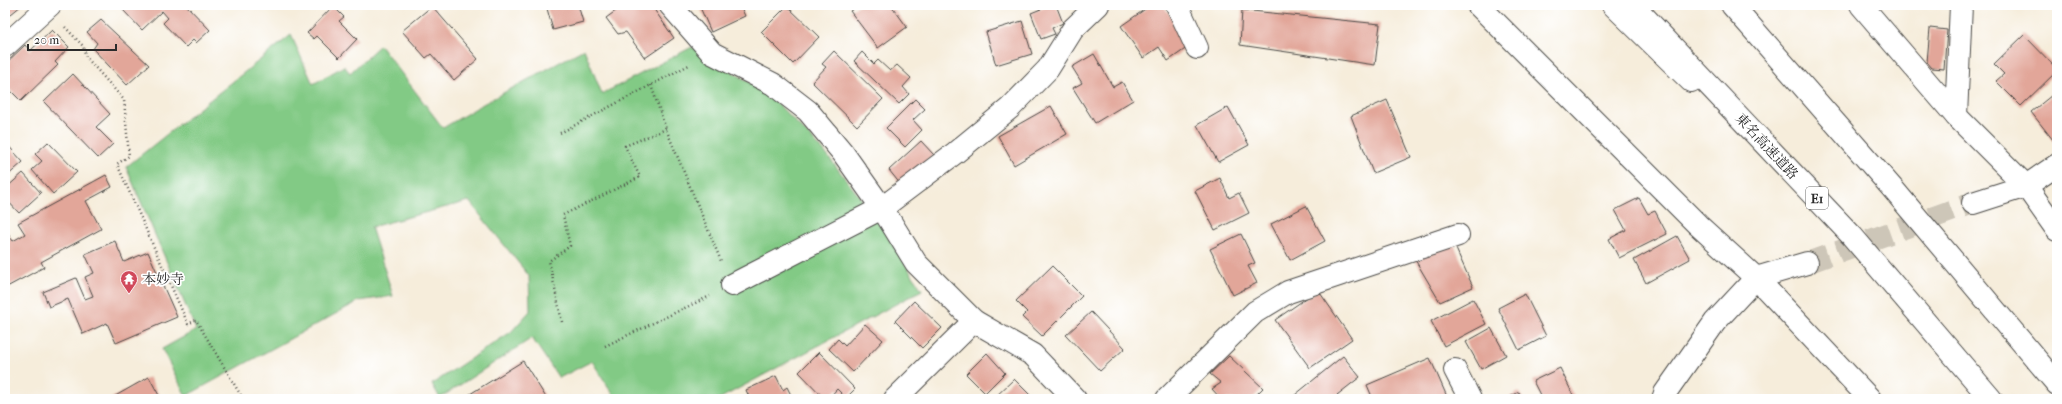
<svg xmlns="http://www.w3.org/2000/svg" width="2062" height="404" font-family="'IM FELL French Canon','Noto Serif JP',serif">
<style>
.green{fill:#82ca85;stroke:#567a58}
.building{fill:#e2a699}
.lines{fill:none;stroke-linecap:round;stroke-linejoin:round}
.minor-tunnel{stroke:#cdc6b8;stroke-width:22;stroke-dasharray:22 11;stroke-linecap:butt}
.minor-casing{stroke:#494845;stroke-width:24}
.highway-casing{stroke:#494845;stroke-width:24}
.path{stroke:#494845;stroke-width:2.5;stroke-dasharray:1 3;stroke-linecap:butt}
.minor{stroke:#fff;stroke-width:22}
.highway{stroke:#fff;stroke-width:22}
.labels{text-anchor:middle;stroke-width:3.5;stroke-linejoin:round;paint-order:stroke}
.shield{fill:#fff;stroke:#6b6b6b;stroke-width:1}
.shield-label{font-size:13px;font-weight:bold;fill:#2b2b2b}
.street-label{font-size:14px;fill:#2b2b2b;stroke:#fff}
.poi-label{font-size:14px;fill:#2b2b2b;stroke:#fff;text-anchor:start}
</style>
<rect width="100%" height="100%" fill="#fff"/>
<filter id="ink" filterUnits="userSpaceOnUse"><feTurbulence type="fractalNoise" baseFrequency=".025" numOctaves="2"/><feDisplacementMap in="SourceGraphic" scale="8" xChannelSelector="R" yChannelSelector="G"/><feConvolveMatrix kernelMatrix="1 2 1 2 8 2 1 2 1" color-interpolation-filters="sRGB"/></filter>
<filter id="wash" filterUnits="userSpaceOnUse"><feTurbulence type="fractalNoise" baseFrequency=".012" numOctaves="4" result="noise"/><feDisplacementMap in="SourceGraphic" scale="16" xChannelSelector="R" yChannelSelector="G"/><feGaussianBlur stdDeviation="0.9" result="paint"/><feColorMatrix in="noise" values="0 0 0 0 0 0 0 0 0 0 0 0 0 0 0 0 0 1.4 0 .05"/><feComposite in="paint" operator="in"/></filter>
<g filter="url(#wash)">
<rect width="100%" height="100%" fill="#f6eddb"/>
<path class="green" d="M 291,35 L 313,84 L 344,66 L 350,73 L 380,45 L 443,128 L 483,104 L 584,49 L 602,94 L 692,47 L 767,93 L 823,150 L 873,214 L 922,290 L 719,399 L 616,399 L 592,361 L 559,378 L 532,338 L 440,398 L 432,384 L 511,332 L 530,311 L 529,276 L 469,201 L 371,227 L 393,296 L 359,301 L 186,396 L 162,349 L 196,330 L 126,167 Z"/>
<g id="blocks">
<g class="building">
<path d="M 5,5 L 22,5 L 5,19 Z"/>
<path d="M 127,5 L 186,5 L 210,30 L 196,43 L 193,40 L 186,47 L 163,23 L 168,18 L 162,11 L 142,30 L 123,10 Z"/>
<path d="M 546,5 L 578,5 L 583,22 L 553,30 Z"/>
<path d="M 624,5 L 651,5 L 674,38 L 645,58 L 626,32 L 618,34 L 606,18 Z"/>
<path d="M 699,5 L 740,5 L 745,16 L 711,32 Z"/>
<path d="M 859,5 L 891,5 L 907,27 L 878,48 L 850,11 Z"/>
<path d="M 1051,5 L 1056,5 L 1063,23 L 1052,28 L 1055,34 L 1041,39 L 1031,13 Z"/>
<path d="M 1151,5 L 1163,5 L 1191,45 L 1168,61 L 1159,47 L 1143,58 L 1121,26 Z"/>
<path d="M 333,6 L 344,17 L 339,21 L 357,39 L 339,58 L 317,36 L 314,39 L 307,33 Z"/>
<path d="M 432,6 L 478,59 L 454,80 L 431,54 L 426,58 L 402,31 Z"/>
<path d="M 787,6 L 819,37 L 793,64 L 761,32 Z"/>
<path d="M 1242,10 L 1380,24 L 1375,65 L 1240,45 Z"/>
<path d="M 101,20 L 149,65 L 127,85 L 93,49 L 97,43 L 87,32 Z"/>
<path d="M 1022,21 L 1032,54 L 996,65 L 986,32 Z"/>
<path d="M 1930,28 L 1947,30 L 1944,69 L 1932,68 L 1927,62 Z"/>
<path d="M 52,30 L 69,47 L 55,62 L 58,65 L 21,101 L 5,85 L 5,64 L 25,45 L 30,51 Z"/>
<path d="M 2024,35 L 2057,69 L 2057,71 L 2021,106 L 1996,81 L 2004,74 L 1994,64 Z"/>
<path d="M 834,51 L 883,99 L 857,126 L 812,82 L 826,67 L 822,64 Z"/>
<path d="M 862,52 L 874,64 L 878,60 L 890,71 L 897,65 L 911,78 L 903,87 L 909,94 L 899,104 L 854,61 Z"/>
<path d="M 1094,54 L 1113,87 L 1122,82 L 1133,100 L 1095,123 L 1073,88 L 1082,83 L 1072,67 Z"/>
<path d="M 73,74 L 110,114 L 96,127 L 113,144 L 98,158 L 44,102 Z"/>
<path d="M 2057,91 L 2057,145 L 2031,112 Z"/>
<path d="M 915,99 L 925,109 L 913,120 L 922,130 L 905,147 L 886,128 Z"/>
<path d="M 1387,100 L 1411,157 L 1373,173 L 1351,116 Z"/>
<path d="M 1051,106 L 1067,134 L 1014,165 L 998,136 Z"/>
<path d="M 1228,107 L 1249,145 L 1218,162 L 1197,125 Z"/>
<path d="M 921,141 L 934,155 L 901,185 L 889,170 Z"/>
<path d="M 5,142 L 23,162 L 5,178 Z"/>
<path d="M 48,142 L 77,172 L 53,194 L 32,170 L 42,161 L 35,154 Z"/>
<path d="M 23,173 L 41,193 L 19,213 L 5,198 L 5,189 Z"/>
<path d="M 106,175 L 112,187 L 86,201 L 101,229 L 41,262 L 44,267 L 5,288 L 5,230 L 13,241 L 25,234 L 18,223 Z"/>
<path d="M 1220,178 L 1229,198 L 1239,193 L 1249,213 L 1215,230 L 1195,191 Z"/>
<path d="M 1639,198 L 1648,214 L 1655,211 L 1667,234 L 1619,258 L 1609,239 L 1626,230 L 1615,210 Z"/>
<path d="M 1306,206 L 1325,241 L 1290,260 L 1271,224 Z"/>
<path d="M 1241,234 L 1255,263 L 1248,266 L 1257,283 L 1233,295 L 1210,249 Z"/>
<path d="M 1677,236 L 1690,259 L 1646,283 L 1634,260 Z"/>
<path d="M 115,241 L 124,262 L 148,252 L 177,317 L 116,343 L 107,323 L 83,334 L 68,299 L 49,307 L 43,292 L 76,278 L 85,299 L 93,296 L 85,277 L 94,273 L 85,254 Z"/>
<path d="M 1453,242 L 1473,287 L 1440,302 L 1414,258 Z"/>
<path d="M 1052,266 L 1082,296 L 1042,336 L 1022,317 L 1027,312 L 1016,301 Z"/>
<path d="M 1318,290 L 1352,339 L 1310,368 L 1275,320 Z"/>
<path d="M 1525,294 L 1546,336 L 1519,350 L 1498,308 Z"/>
<path d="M 1473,299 L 1486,324 L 1444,346 L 1431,321 Z"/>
<path d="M 914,301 L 942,328 L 922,348 L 895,321 Z"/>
<path d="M 1091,312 L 1125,348 L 1100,371 L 1066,335 Z"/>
<path d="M 865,324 L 883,340 L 853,372 L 829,349 L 838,339 L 845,346 Z"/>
<path d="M 1491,328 L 1506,355 L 1481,369 L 1466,342 Z"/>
<path d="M 819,352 L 855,389 L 846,398 L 837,389 L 828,399 L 825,399 L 799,372 Z"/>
<path d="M 987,353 L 1005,373 L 985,393 L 966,374 Z"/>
<path d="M 1229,356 L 1263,388 L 1252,399 L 1221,399 L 1212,389 L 1221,383 L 1210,374 Z"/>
<path d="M 1343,356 L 1360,377 L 1337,395 L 1341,399 L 1290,399 Z"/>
<path d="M 1430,358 L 1448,399 L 1373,399 L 1367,385 Z"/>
<path d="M 523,361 L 547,399 L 462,399 Z"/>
<path d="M 1560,368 L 1575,399 L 1542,399 L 1533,381 Z"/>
<path d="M 776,376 L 783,390 L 787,387 L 793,399 L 750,399 L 746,390 Z"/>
<path d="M 149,377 L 161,399 L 110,399 Z"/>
<path d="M 1014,379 L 1034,399 L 993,399 Z"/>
<path d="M 1519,392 L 1523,399 L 1506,399 Z"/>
</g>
</g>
</g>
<g filter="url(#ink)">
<use href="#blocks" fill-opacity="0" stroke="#494845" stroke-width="1"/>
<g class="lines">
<path class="minor-tunnel" d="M 1807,263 L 1973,203"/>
<g class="minor-casing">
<g id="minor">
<path d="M 670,5 L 712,53 L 773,84 L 808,111 L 843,153 L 882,208 L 916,263 L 974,321 L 1033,355 L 1075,399"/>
<path d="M 1177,5 L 1197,48"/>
<path d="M 1478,5 L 1698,225 L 1756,278 L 1870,399"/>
<path d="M 1613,5 L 1691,81"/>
<path d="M 1861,5 L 1956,116 L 2026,186 L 2057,230"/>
<path d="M 5,46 L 50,5"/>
<path d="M 1956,116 L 1961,5"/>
<path d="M 1973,203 L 2026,186 L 2057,165"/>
<path d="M 732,285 L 882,208 L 955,153 L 1010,108 L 1048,69 L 1073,29 L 1098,5"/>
<path d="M 1455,370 L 1470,399"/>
<path d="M 895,399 L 974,321"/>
<path d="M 1167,399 L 1255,312 L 1288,292 L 1458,235"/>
<path d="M 1663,399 L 1665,393 L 1715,322 L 1756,278 L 1807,263"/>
</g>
</g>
<g class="highway-casing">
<g id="highway">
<path d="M 1633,5 L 1852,236 L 1991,399"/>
<path d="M 1732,5 L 1893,189 L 2057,384"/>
</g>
</g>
<g class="path">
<path d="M 65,27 L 83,46 L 86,57 L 124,100 L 129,156 L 117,164 L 188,324 L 196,320 L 243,399"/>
<path d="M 651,85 L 666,129 L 721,261"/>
<path d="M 560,133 L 689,65"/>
<path d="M 562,322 L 549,261 L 570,246 L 563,215 L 640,177 L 625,146 L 666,129"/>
<path d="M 605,346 L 710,296"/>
</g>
<use href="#minor" class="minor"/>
<use href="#highway" class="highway"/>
</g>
</g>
<defs>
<g id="temple-pin" transform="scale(0.9)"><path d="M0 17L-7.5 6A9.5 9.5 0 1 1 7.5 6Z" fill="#d1495b" stroke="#fff"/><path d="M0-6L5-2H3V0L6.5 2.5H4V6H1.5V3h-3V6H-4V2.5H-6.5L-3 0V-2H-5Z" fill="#fff"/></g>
</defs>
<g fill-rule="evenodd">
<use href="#temple-pin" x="129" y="279"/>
</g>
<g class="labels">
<rect class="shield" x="1806" y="187" width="22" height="22" rx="3"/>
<g class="shield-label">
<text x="1817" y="203">E1</text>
</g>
<g class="street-label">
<text transform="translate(1767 146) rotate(47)" y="5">東名高速道路</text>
</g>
<g class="poi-label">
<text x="142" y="284">本妙寺</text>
</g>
</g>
<rect width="2062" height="404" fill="none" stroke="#fff" stroke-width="20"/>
<path d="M28 44v6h88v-6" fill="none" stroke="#2b2b2b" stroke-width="2"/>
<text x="34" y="44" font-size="12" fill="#2b2b2b" stroke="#ffffff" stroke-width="3" paint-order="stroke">20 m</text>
</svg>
